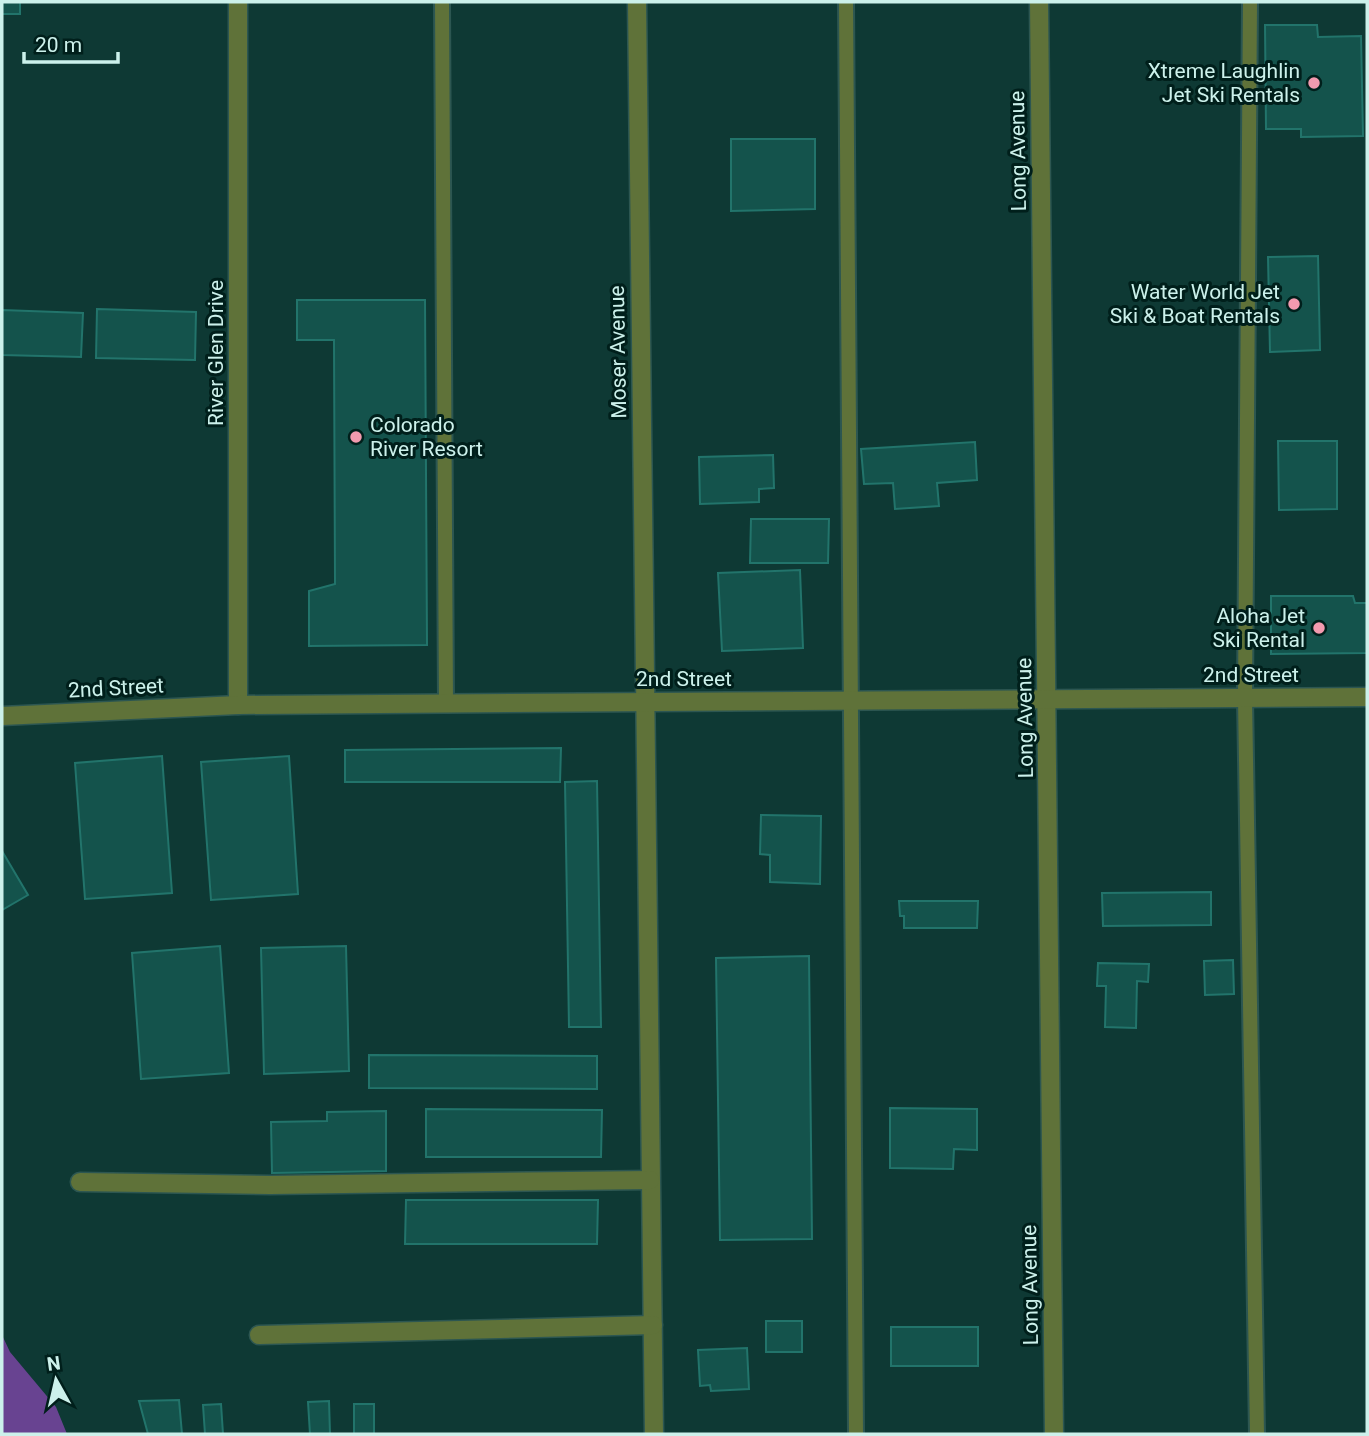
<svg xmlns="http://www.w3.org/2000/svg" width="1369" height="1436" font-family="Roboto,sans-serif">
<style>
.water{fill:#684391}
.building{fill:#14534c;stroke:#22746b;stroke-width:2}
.lines{fill:none;stroke-linecap:round;stroke-linejoin:round}
.lane-casing{stroke:#2c5651;stroke-width:18}
.street-casing{stroke:#2c5651;stroke-width:21}
.lane{stroke:#5f7239;stroke-width:14}
.street{stroke:#5f7239;stroke-width:18}
.poi-dot{fill:#f29aaf;stroke:#001f1b;stroke-width:2.5}
.labels{text-anchor:middle;stroke-width:6;stroke-linejoin:round;paint-order:stroke}
.poi-label{font-size:21px;fill:#ccf1eb;stroke:#001f1b;text-anchor:end}
.street-label{font-size:21px;fill:#ccf1eb;stroke:#001f1b}
</style>
<rect width="100%" height="100%" fill="#0e3934"/>
<path class="water" d="M 2,1335 L 10,1352 L 56,1407 L 67,1434 L 2,1434 Z"/>
<g class="building">
<rect x="2" y="2" width="18" height="12"/>
<path d="M 1265,25 L 1317,25 L 1318,37 L 1361,36 L 1363,136 L 1301,137 L 1301,129 L 1266,129 Z"/>
<path d="M 731,139 L 815,139 L 815,209 L 731,211 Z"/>
<path d="M 1318,256 L 1320,350 L 1270,352 L 1268,257 Z"/>
<path d="M 297,300 L 425,300 L 427,645 L 309,646 L 309,591 L 335,584 L 334,340 L 297,340 Z"/>
<path d="M 97,309 L 196,312 L 195,360 L 96,358 Z"/>
<path d="M 2,310 L 83,313 L 81,357 L 2,355 Z"/>
<path d="M 1278,441 L 1337,441 L 1337,509 L 1279,510 Z"/>
<path d="M 975,442 L 977,480 L 937,483 L 939,506 L 895,509 L 893,483 L 864,484 L 861,449 Z"/>
<path d="M 773,455 L 774,488 L 759,489 L 759,502 L 700,504 L 699,457 Z"/>
<path d="M 751,519 L 829,519 L 828,563 L 750,563 Z"/>
<path d="M 800,570 L 803,648 L 722,651 L 718,573 Z"/>
<path d="M 1271,596 L 1353,596 L 1355,603 L 1367,603 L 1367,653 L 1271,654 Z"/>
<path d="M 561,748 L 560,782 L 345,782 L 345,750 Z"/>
<path d="M 162,756 L 172,893 L 85,899 L 75,763 Z"/>
<path d="M 289,756 L 298,894 L 211,900 L 201,762 Z"/>
<path d="M 597,781 L 601,1027 L 569,1027 L 565,782 Z"/>
<path d="M 761,815 L 821,816 L 820,884 L 770,882 L 770,855 L 760,854 Z"/>
<path d="M 2,851 L 28,895 L 2,910 Z"/>
<path d="M 1211,892 L 1211,925 L 1103,926 L 1102,893 Z"/>
<path d="M 899,901 L 978,901 L 977,928 L 904,928 L 904,916 L 900,916 Z"/>
<path d="M 220,946 L 229,1073 L 141,1079 L 132,953 Z"/>
<path d="M 346,946 L 349,1071 L 264,1074 L 261,948 Z"/>
<path d="M 809,956 L 812,1239 L 720,1240 L 716,958 Z"/>
<path d="M 1233,960 L 1234,994 L 1205,995 L 1204,961 Z"/>
<path d="M 1098,963 L 1149,964 L 1148,982 L 1137,981 L 1136,1028 L 1105,1027 L 1106,986 L 1097,986 Z"/>
<path d="M 369,1055 L 597,1056 L 597,1089 L 369,1088 Z"/>
<path d="M 890,1108 L 977,1109 L 977,1150 L 954,1149 L 953,1169 L 890,1168 Z"/>
<path d="M 426,1109 L 602,1110 L 601,1157 L 426,1157 Z"/>
<path d="M 386,1111 L 386,1171 L 272,1173 L 271,1122 L 327,1121 L 327,1112 Z"/>
<path d="M 406,1200 L 598,1200 L 597,1244 L 405,1244 Z"/>
<rect x="766" y="1321" width="36" height="31"/>
<rect x="891" y="1327" width="87" height="39"/>
<path d="M 747,1348 L 749,1389 L 711,1391 L 710,1385 L 700,1386 L 698,1350 Z"/>
<path d="M 179,1400 L 182,1434 L 148,1434 L 139,1401 Z"/>
<path d="M 329,1401 L 330,1434 L 310,1434 L 308,1402 Z"/>
<path d="M 221,1404 L 223,1434 L 205,1434 L 203,1405 Z"/>
<rect x="354" y="1404" width="20" height="30"/>
</g>
<g class="lines">
<g class="lane-casing">
<g id="lane">
<path d="M 442,2 L 446,704"/>
<path d="M 846,2 L 856,1434"/>
<path d="M 1250,2 L 1245,698 L 1257,1434"/>
</g>
</g>
<g class="street-casing">
<g id="street">
<path d="M 238,2 L 238,705"/>
<path d="M 637,2 L 654,1434"/>
<path d="M 1039,2 L 1054,1434"/>
<path d="M 2,716 L 238,705 L 1367,697"/>
<path d="M 80,1182 L 270,1185 L 650,1180"/>
<path d="M 259,1335 L 653,1325"/>
</g>
</g>
<use href="#lane" class="lane"/>
<use href="#street" class="street"/>
</g>
<g class="poi-dot">
<circle cx="1314" cy="83" r="7"/>
<circle cx="1294" cy="304" r="7"/>
<circle cx="356" cy="437" r="7"/>
<circle cx="1319" cy="628" r="7"/>
</g>
<g class="labels">
<g class="poi-label">
<text x="1300" y="78">Xtreme Laughlin<tspan x="1300" dy="24">Jet Ski Rentals</tspan></text>
<text x="1280" y="299">Water World Jet<tspan x="1280" dy="24">Ski &amp; Boat Rentals</tspan></text>
<text x="370" y="432" text-anchor="start">Colorado<tspan x="370" dy="24">River Resort</tspan></text>
<text x="1305" y="623">Aloha Jet<tspan x="1305" dy="24">Ski Rental</tspan></text>
</g>
<g class="street-label">
<text transform="translate(1018 151) rotate(-91)" y="7">Long Avenue</text>
<text transform="translate(618 352) rotate(-91)" y="7">Moser Avenue</text>
<text transform="translate(216 353) rotate(-90)" y="7">River Glen Drive</text>
<text x="1251" y="682">2nd Street</text>
<text x="684" y="686">2nd Street</text>
<text transform="translate(116 688) rotate(-3)" y="7">2nd Street</text>
<text transform="translate(1025 718) rotate(-91)" y="7">Long Avenue</text>
<text transform="translate(1030 1285) rotate(-91)" y="7">Long Avenue</text>
</g>
</g>
<rect width="1369" height="1436" fill="none" stroke="#ccf1eb" stroke-width="7"/>
<g transform="translate(56 1380) rotate(352)" stroke="#001f1b" stroke-width="5" paint-order="stroke">
<path d="M0-5L12 26L0 18L-12 26Z" fill="#ccf1eb"/>
<text y="-10" font-size="19" font-weight="bold" text-anchor="middle" fill="#ccf1eb">N</text>
</g>
<path d="M24 52v10h94v-10" fill="none" stroke="#ccf1eb" stroke-width="3.5"/>
<text x="35" y="52" font-size="21" fill="#ccf1eb" stroke="#001f1b" stroke-width="5" paint-order="stroke">20 m</text>
</svg>
